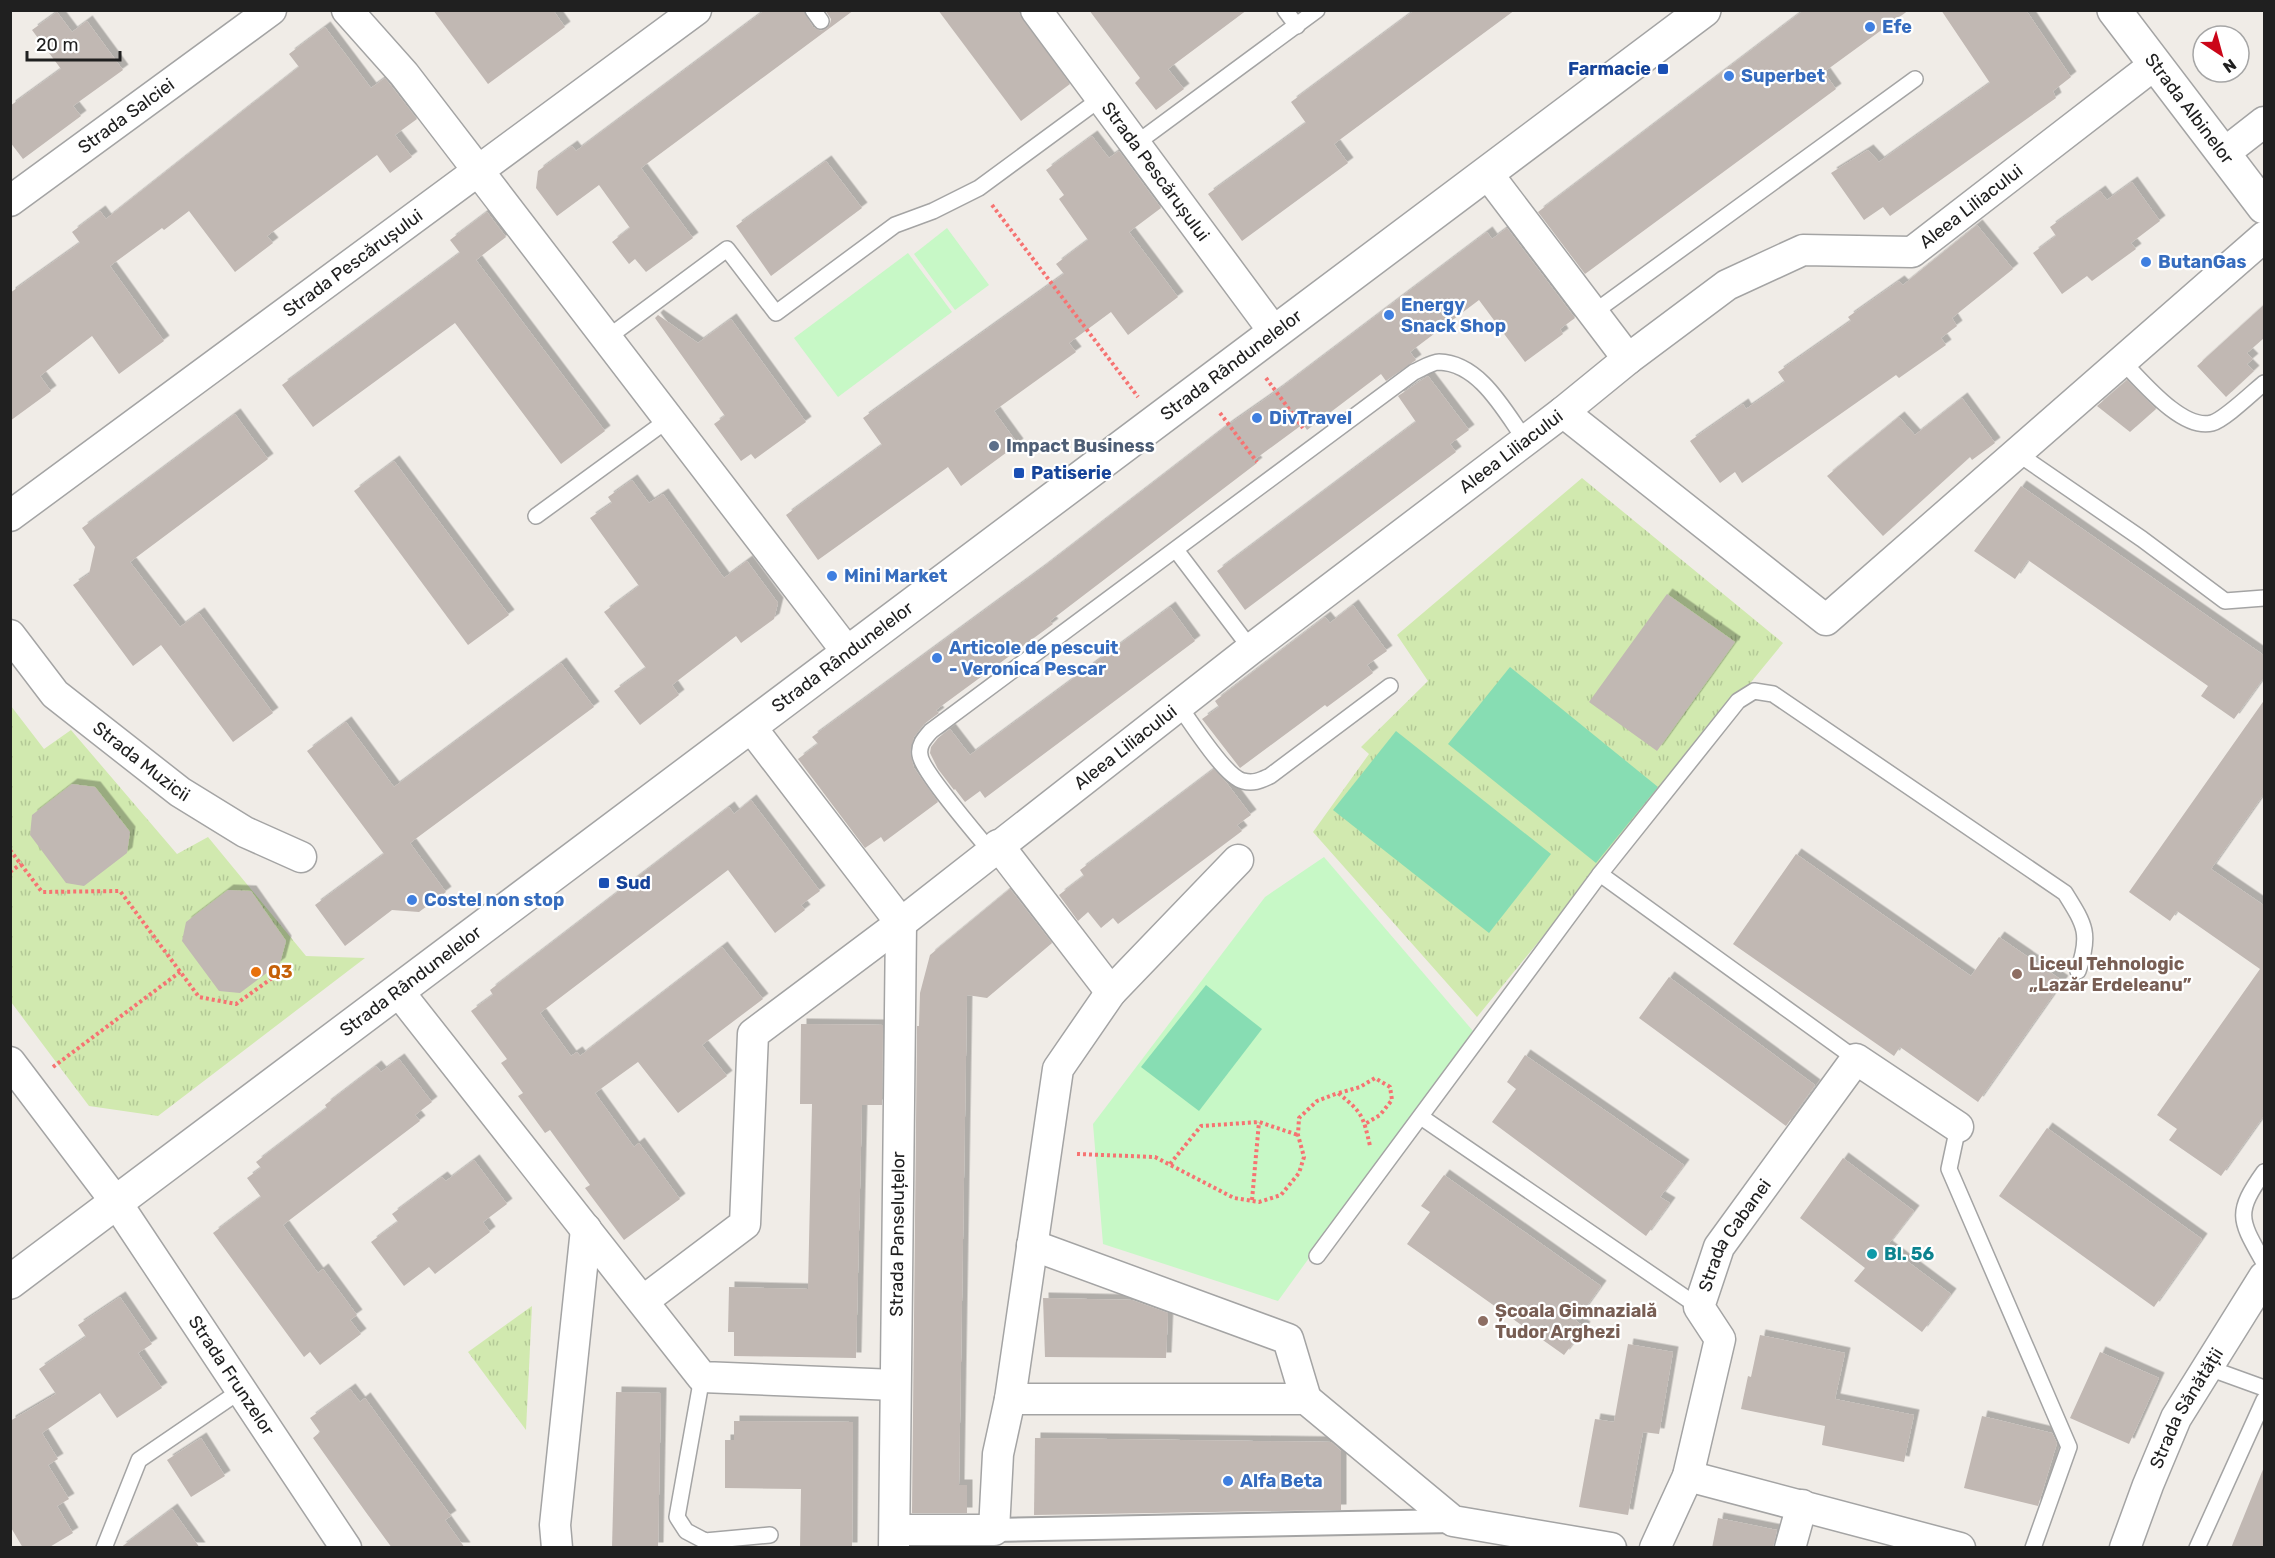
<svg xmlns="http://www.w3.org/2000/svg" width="2275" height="1558" font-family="Rubik,sans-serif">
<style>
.grass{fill:url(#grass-tufts)}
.park{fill:#c7f8c6}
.pitch{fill:#87ddb3}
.building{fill:#c1b8b3;filter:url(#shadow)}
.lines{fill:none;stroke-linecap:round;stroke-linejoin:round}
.service-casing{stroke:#a4a4a4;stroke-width:18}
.pedestrian-casing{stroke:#a4a4a4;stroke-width:26}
.minor-casing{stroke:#a4a4a4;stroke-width:33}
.tertiary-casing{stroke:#a4a4a4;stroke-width:36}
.path{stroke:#f67372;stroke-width:4;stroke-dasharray:3 3;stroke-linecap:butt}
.service{stroke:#fff;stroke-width:15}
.pedestrian{stroke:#fff;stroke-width:22}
.minor{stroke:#fff;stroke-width:30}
.tertiary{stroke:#fff;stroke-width:33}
.shop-dot{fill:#3f7fe0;stroke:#fff;stroke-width:2}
.transit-dot{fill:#1a4fb4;stroke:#fff;stroke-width:2}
.service-dot{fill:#5c6f8a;stroke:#fff;stroke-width:2}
.food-dot{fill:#e8710a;stroke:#fff;stroke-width:2}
.education-dot{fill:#8d6e63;stroke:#fff;stroke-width:2}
.culture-dot{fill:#0f9aa8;stroke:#fff;stroke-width:2}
.labels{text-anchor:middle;stroke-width:4.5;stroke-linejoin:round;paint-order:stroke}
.shop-label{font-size:18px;font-weight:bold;fill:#366cbe;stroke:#fff;text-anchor:start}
.transit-label{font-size:18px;font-weight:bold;fill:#164399;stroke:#fff;text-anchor:start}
.street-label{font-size:18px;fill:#202020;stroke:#fff}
.service-label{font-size:18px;font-weight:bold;fill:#4e5e75;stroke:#fff;text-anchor:start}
.education-label{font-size:18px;font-weight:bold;fill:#785e54;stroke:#fff;text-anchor:start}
.food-label{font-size:18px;font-weight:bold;fill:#c56008;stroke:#fff;text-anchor:start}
.culture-label{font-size:18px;font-weight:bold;fill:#0d838f;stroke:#fff;text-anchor:start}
</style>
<defs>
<pattern id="grass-tufts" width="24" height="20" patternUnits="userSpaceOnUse" patternTransform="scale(1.5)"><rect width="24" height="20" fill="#d1e9af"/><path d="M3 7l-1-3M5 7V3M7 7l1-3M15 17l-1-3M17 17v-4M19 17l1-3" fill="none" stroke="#b3c896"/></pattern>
<filter id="shadow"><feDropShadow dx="5.5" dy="-5.5" stdDeviation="0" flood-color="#0004"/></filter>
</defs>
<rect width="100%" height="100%" fill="#f0ece7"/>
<g class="grass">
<path d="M 1582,478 L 1783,643 L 1477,1017 L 1313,832 L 1369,754 L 1361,747 L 1428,681 L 1397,635 Z"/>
<path d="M 11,706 L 44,749 L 71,730 L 177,854 L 208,837 L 306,956 L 365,958 L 158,1116 L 89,1106 L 11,1002 Z"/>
<path d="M 532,1306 L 526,1430 L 468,1352 Z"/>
</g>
<g class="park">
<path d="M 947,228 L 989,285 L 955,310 L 914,254 Z"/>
<path d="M 908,253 L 952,312 L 838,397 L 794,338 Z"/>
<path d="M 1324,857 L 1473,1031 L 1278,1301 L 1103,1244 L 1093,1124 L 1265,897 Z"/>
</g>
<g class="pitch">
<path d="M 1510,667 L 1658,787 L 1596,863 L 1448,744 Z"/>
<path d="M 1396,731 L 1551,854 L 1489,933 L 1333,810 Z"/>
<path d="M 1206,985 L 1262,1029 L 1199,1111 L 1141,1067 Z"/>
</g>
<g class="building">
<path d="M 433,10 L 553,10 L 565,27 L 488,84 Z"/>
<path d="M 765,10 L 803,10 L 813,27 L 821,31 L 827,28 L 830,24 L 831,19 L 825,10 L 854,10 L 641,168 L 693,238 L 646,272 L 635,259 L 629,264 L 612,242 L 630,228 L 599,185 L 557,216 L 536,188 L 538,171 L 572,146 L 576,151 Z"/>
<path d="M 938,10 L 1017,10 L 1070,84 L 1021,121 Z"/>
<path d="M 1089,10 L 1247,10 L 1168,69 L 1184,89 L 1156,110 L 1135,83 L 1140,78 Z"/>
<path d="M 1415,10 L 1515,10 L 1334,144 L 1348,163 L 1242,241 L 1208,194 L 1306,123 L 1291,102 Z"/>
<path d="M 1804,10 L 1909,10 L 1824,72 L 1836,89 L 1585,274 L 1538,212 Z"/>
<path d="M 1941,10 L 2026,10 L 2071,77 L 2053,91 L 2056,98 L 1890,216 L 1883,207 L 1864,220 L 1831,173 L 1868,150 L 1879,162 L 1990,83 Z"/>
<path d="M 57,12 L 72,32 L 87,21 L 123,70 L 73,106 L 81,116 L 23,159 L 10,142 L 10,106 L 61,69 L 32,30 Z"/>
<path d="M 325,27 L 371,88 L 385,78 L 417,119 L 395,135 L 412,157 L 390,173 L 377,155 L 267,236 L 273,243 L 235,272 L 189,211 L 164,230 L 162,228 L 110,266 L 164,341 L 119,374 L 92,336 L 40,376 L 51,391 L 10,421 L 10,293 L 80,243 L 72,232 L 100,211 L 106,219 L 299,67 L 289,54 Z"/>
<path d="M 1092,136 L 1109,158 L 1119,151 L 1161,208 L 1129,232 L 1178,297 L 1128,335 L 1111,312 L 1069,343 L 1076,352 L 994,411 L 1018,444 L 961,486 L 948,467 L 818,560 L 786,515 L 882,445 L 863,418 L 1064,274 L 1056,264 L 1088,240 L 1059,199 L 1064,195 L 1046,170 Z"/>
<path d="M 826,161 L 862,208 L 771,276 L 736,226 Z"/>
<path d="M 2132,182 L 2160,221 L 2131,243 L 2136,249 L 2092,281 L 2087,276 L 2062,294 L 2033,253 L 2056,236 L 2050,227 L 2100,191 L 2107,200 Z"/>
<path d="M 487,212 L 506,237 L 476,260 L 605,431 L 561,464 L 455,323 L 313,427 L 282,385 L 460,253 L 450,240 Z"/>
<path d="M 1977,225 L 2013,269 L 1952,318 L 1957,326 L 1941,338 L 1946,345 L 1899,378 L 1896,375 L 1742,483 L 1735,472 L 1720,483 L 1690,441 L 1743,404 L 1746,409 L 1785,382 L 1778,372 L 1851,321 L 1848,317 L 1899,281 L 1903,285 Z"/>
<path d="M 1507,228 L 1575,318 L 1560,329 L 1563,334 L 1525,362 L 1479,300 L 1410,352 L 1416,360 L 1386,381 L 1381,374 L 1307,430 L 1303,424 L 1254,460 L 1257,463 L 1050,621 L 1053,624 L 936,710 L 939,713 L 924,724 L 914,737 L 910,752 L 914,768 L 938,802 L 884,842 L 881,837 L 865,848 L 798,759 L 818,744 L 812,737 L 1041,569 L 1228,425 L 1278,390 L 1487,232 L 1492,239 Z"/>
<path d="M 2265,304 L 2265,337 L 2247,353 L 2253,359 L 2247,364 L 2254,371 L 2226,397 L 2197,366 Z"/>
<path d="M 658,315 L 698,343 L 731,319 L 806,422 L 755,459 L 751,454 L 741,461 L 714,424 L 725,416 L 655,318 Z"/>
<path d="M 1428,376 L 1469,430 L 1450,444 L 1456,452 L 1245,610 L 1217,571 L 1416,422 L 1398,396 Z"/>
<path d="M 2127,380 L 2156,409 L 2130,432 L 2097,406 Z"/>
<path d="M 1962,398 L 1995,443 L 1972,460 L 1970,457 L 1883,536 L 1827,476 L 1899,417 L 1915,435 Z"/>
<path d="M 235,414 L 268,459 L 130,562 L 180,627 L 199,613 L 273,713 L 233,742 L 161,645 L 133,666 L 73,585 L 89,574 L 95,547 L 82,528 Z"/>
<path d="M 394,461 L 509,615 L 468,645 L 354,491 Z"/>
<path d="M 632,480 L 649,503 L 663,494 L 724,578 L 747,561 L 778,603 L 774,619 L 741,643 L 736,636 L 672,685 L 679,695 L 640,725 L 614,691 L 646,668 L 604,612 L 639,586 L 590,518 L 612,503 L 608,497 Z"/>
<path d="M 2021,486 L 2265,656 L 2265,676 L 2234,719 L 2201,696 L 2208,686 L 2028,560 L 2015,579 L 1974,551 Z"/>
<path d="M 1667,594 L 1735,642 L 1657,751 L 1589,702 Z"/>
<path d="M 1353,605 L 1387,651 L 1367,665 L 1373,673 L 1327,707 L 1325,705 L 1240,768 L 1202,719 L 1219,707 L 1215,701 L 1325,617 L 1330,623 Z"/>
<path d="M 1170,607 L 1195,641 L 985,798 L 980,791 L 965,802 L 955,789 L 954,790 L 938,769 L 930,753 L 931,747 L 938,738 L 950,729 L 970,755 Z"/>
<path d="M 561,663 L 594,707 L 410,843 L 446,892 L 419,912 L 392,910 L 345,946 L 315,905 L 384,854 L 307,751 L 346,722 L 394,787 Z"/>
<path d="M 2265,699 L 2265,792 L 2211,869 L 2265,906 L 2265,1114 L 2221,1176 L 2169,1140 L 2177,1129 L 2157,1115 L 2260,969 L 2177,911 L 2170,921 L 2129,892 Z"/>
<path d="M 1214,769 L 1226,782 L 1251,815 L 1237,825 L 1242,831 L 1118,924 L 1113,918 L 1101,928 L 1088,912 L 1078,921 L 1059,895 L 1084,876 L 1080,870 Z"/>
<path d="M 72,784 L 95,787 L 130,832 L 127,853 L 84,886 L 66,883 L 30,835 L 32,815 Z"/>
<path d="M 751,800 L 820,891 L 801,905 L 805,910 L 775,933 L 728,870 L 540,1013 L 571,1056 L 577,1052 L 580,1056 L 722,947 L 763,999 L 702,1045 L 727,1076 L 678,1113 L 638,1062 L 595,1093 L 634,1147 L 639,1143 L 680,1199 L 624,1240 L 585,1188 L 590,1185 L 550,1130 L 545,1133 L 518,1096 L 523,1093 L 501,1063 L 507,1059 L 471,1011 L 493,995 L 490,990 L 729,807 L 734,814 Z"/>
<path d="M 1796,854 L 1971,976 L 1999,937 L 2063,981 L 1978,1102 L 1900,1047 L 1894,1056 L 1733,944 Z"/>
<path d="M 1010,889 L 1052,943 L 987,998 L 967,995 L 959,1485 L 967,1485 L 967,1513 L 912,1513 L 917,1026 L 919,1026 L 920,993 L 930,955 Z"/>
<path d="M 228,890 L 251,891 L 286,941 L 280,963 L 240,993 L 219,991 L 182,941 L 186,922 Z"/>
<path d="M 1669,977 L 1815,1085 L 1786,1126 L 1639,1018 Z"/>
<path d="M 801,1024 L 883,1025 L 882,1105 L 862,1105 L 856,1358 L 734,1356 L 734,1332 L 728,1332 L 729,1287 L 808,1289 L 812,1104 L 800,1104 Z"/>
<path d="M 1525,1055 L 1684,1165 L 1660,1197 L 1670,1203 L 1646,1236 L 1492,1122 L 1516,1089 L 1507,1082 Z"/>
<path d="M 399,1059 L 432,1102 L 415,1115 L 420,1121 L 283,1225 L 318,1273 L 323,1269 L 357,1315 L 350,1320 L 361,1334 L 320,1365 L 310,1352 L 304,1357 L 213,1233 L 261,1197 L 247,1178 L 261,1168 L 256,1162 L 327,1108 L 325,1105 L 376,1066 L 381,1072 Z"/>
<path d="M 2047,1128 L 2202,1239 L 2154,1307 L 1999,1196 Z"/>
<path d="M 1843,1158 L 1914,1211 L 1887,1246 L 1951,1294 L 1922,1332 L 1854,1281 L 1865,1268 L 1800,1218 Z"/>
<path d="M 474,1160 L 507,1204 L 483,1222 L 490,1232 L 435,1274 L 429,1267 L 404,1286 L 371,1242 L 398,1222 L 392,1214 L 442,1177 L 446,1181 Z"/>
<path d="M 1444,1175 L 1601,1286 L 1576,1321 L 1585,1327 L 1564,1355 L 1407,1244 L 1430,1212 L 1421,1206 Z"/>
<path d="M 120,1297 L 152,1344 L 138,1353 L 162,1388 L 117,1418 L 100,1393 L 42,1433 L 58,1459 L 48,1465 L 69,1499 L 57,1506 L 73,1533 L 48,1548 L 23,1548 L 10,1526 L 10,1421 L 56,1394 L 39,1369 L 86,1337 L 78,1325 Z"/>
<path d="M 1043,1298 L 1132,1300 L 1168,1313 L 1166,1358 L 1045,1357 Z"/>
<path d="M 1760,1335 L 1845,1353 L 1835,1399 L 1914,1415 L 1904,1462 L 1822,1445 L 1825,1426 L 1741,1409 L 1748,1376 L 1751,1377 Z"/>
<path d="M 1628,1344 L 1673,1352 L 1659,1434 L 1643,1432 L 1628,1515 L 1579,1507 L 1595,1419 L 1614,1422 Z"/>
<path d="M 2100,1352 L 2159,1378 L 2129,1444 L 2070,1418 Z"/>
<path d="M 350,1389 L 360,1402 L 365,1398 L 451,1516 L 445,1520 L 465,1548 L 392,1548 L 365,1511 L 313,1438 L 320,1432 L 310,1418 Z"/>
<path d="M 616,1392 L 661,1393 L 658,1548 L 612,1548 Z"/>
<path d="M 1982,1416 L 2052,1433 L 2057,1443 L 2038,1506 L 1964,1488 Z"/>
<path d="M 734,1421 L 853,1422 L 852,1548 L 800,1548 L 801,1489 L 725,1488 L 725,1440 L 734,1440 Z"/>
<path d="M 201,1438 L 225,1476 L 191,1497 L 167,1460 Z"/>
<path d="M 1035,1438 L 1331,1442 L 1341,1451 L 1341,1510 L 1034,1515 Z"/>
<path d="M 2264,1467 L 2265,1548 L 2231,1548 Z"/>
<path d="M 172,1509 L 200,1548 L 120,1548 Z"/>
<path d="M 1718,1518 L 1777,1530 L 1773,1548 L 1712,1548 Z"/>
</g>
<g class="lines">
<g class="service-casing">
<g id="service">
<path d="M 813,10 L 821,21"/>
<path d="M 1285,10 L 1297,26"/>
<path d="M 1134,145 L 1317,10"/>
<path d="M 1593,313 L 1915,79"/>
<path d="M 607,338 L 727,249 L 776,313 L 895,225 L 933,211 L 979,188 L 1100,99"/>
<path d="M 2122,361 C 2141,380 2182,431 2212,423 C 2224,420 2253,392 2264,383"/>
<path d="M 2017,453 L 2142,539 L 2225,601 L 2264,598"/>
<path d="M 536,516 L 669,419"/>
<path d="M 1176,550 L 1251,649"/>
<path d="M 1179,706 C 1191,722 1225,777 1243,781 C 1254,784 1261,780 1270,776 L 1390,686"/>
<path d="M 991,852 C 978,836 921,770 920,755 C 918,745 925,738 931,731 L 1414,372 C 1421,369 1432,362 1439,362 C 1480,363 1505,412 1526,441"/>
<path d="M 1600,874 L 1856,1059"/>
<path d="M 1421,1117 L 1699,1307"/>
<path d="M 1958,1127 L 1949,1169 L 2069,1447 L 2033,1548"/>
<path d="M 2264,1172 C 2234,1214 2240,1220 2264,1263"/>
<path d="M 1317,1256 L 1600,874 L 1738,701 L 1754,691 L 1773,694 L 2065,893 C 2085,925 2091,934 2078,971"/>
<path d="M 2206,1367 L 2264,1388"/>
<path d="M 702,1377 L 677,1517 L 686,1531 L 705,1541 L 770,1535"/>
<path d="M 104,1548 L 139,1460 L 240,1391"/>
<path d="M 2197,1548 L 2264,1400"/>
</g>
</g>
<g class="pedestrian-casing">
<path id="pedestrian" d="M 994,1530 L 1453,1521"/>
</g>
<g class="minor-casing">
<g id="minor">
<path d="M 347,10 L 404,74 L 848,653"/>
<path id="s1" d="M 1036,10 L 1275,333"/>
<path d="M 2223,154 L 2264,122"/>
<path d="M 1487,173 L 1628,359"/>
<path id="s2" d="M 10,201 L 271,10"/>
<path d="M 1563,412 L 1826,620 L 2264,237"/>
<path id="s3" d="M 10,516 L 696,10"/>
<path id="s4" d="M 10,635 L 55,694 L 180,792 L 245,832 L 301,857"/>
<path d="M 750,726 L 901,923"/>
<path d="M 998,845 L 1111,992"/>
<path d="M 398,991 L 702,1377 L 895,1385"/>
<path id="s5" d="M 10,1062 L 116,1202 L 346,1548"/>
<path d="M 1032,1245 L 1288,1339 L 1306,1399"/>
<path id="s6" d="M 643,1301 L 745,1224 L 753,1034 L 901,923 L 1251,649 L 1563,412 L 1628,359 L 1727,285 L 1803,250 L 1912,252 L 2154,65"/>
<path d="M 1010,1399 L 1058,1069 L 1111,992 L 1238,860"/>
<path d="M 1688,1476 L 1960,1548"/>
<path d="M 895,1530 L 994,1530 L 998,1454 L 1010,1399 L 1306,1399 L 1453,1521 L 1611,1548"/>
<path d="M 557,1548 L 555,1525 L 586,1229"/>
<path id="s7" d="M 894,1548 L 901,923"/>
<path id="s8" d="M 1655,1548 L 1688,1476 L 1720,1339 L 1699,1307 L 1719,1247 L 1856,1059 L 1958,1127"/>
<path d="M 1790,1548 L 1802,1505"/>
<path id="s9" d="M 2125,1548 L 2148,1485 L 2176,1418 L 2264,1277"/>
</g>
</g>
<g class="tertiary-casing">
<g id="tertiary">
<path id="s10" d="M 2114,10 L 2264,207"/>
<path id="s11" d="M 10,1282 L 1704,10"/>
</g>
</g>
<g class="path">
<path d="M 992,205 L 1138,397"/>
<path d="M 1266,378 L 1303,428"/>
<path d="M 1220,413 L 1257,462"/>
<path d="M 10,850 L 42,892 L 120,891 L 199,997 L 236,1004 L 289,966"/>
<path d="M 10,872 L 21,864"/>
<path d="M 53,1067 L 180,972"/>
<path d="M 1339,1093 L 1360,1087 L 1375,1078 L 1390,1087 L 1392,1100 L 1380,1115 L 1365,1124"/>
<path d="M 1077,1154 L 1155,1157 L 1234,1198 L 1259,1202 L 1281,1195 L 1299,1173 L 1304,1157 L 1298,1135 L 1299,1118 L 1317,1101 L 1338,1093 C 1363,1113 1363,1116 1370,1146"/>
<path d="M 1170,1164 L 1201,1126 L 1259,1122 L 1298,1135"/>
<path d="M 1252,1200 L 1259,1122"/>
</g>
<use href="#service" class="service"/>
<use href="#pedestrian" class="pedestrian"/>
<use href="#minor" class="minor"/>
<use href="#tertiary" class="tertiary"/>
</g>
<g class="shop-dot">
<circle cx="1870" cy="27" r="6"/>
<circle cx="1729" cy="76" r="6"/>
<circle cx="2146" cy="262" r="6"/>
<circle cx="1389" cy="315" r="6"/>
<circle cx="1257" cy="418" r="6"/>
<circle cx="832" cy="576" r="6"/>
<circle cx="937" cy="658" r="6"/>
<circle cx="412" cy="900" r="6"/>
<circle cx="1228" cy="1481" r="6"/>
</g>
<g class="transit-dot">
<rect x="1657" y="63" width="12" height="12" rx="3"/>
<rect x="1013" y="467" width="12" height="12" rx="3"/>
<rect x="598" y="877" width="12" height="12" rx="3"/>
</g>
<circle class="service-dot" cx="994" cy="446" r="6"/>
<circle class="food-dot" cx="256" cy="972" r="6"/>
<g class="education-dot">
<circle cx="2017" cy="974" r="6"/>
<circle cx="1483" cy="1321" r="6"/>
</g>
<circle class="culture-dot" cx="1872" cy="1254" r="6"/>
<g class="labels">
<g class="shop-label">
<text x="1882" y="33">Efe</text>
<text x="1741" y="82">Superbet</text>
<text x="2158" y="268">ButanGas</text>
<text x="1401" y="311">Energy<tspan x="1401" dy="21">Snack Shop</tspan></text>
<text x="1269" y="424">DivTravel</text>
<text x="844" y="582">Mini Market</text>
<text x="949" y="654">Articole de pescuit<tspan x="949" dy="21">- Veronica Pescar</tspan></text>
<text x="424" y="906">Costel non stop</text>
<text x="1240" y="1487">Alfa Beta</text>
</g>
<g class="transit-label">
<text x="1651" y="75" text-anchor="end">Farmacie</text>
<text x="1031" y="479">Patiserie</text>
<text x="616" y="889">Sud</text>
</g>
<g class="street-label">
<text dy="6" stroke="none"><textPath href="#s10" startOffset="124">Strada Albinelor</textPath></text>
<text dy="6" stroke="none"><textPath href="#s2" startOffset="144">Strada Salciei</textPath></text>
<text dy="6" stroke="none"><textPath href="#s1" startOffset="201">Strada Pescărușului</textPath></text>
<text dy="6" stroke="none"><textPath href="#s6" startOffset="1814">Aleea Liliacului</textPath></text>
<text dy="6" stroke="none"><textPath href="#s3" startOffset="426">Strada Pescărușului</textPath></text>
<text dy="6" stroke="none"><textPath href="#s11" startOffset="1527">Strada Rândunelelor</textPath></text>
<text dy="6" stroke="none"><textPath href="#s6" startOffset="1274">Aleea Liliacului</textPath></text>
<text dy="6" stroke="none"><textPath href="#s11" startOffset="1041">Strada Rândunelelor</textPath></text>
<text dy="6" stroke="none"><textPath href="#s6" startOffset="788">Aleea Liliacului</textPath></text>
<text dy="6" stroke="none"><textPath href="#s4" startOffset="184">Strada Muzicii</textPath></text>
<text dy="6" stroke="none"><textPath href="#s11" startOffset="501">Strada Rândunelelor</textPath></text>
<text dy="6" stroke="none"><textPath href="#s7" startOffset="314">Strada Panseluțelor</textPath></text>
<text dy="6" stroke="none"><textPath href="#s8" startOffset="339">Strada Cabanei</textPath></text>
<text dy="6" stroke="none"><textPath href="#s5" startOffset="384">Strada Frunzelor</textPath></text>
<text dy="6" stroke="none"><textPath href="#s9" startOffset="153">Strada Sănătății</textPath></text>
</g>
<g class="service-label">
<text x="1006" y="452">Impact Business</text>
</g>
<g class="education-label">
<text x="2029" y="970">Liceul Tehnologic<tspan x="2029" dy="21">„Lazăr Erdeleanu”</tspan></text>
<text x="1495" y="1317">Școala Gimnazială<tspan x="1495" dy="21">Tudor Arghezi</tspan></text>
</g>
<g class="food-label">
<text x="268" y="978">Q3</text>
</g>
<g class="culture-label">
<text x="1884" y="1260">Bl. 56</text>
</g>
</g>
<rect width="2275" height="1558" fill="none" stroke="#202020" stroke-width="24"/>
<g transform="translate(2221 54) rotate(144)"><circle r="28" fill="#ffffff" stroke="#a6a6a6" stroke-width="1.5"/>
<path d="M0-4.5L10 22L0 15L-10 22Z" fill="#cb0619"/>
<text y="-9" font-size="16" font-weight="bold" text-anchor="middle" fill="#202020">N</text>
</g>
<path d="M27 51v9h93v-9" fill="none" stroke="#202020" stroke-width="3"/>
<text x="36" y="51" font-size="18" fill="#202020" stroke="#ffffff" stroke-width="4.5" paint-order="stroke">20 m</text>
</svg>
